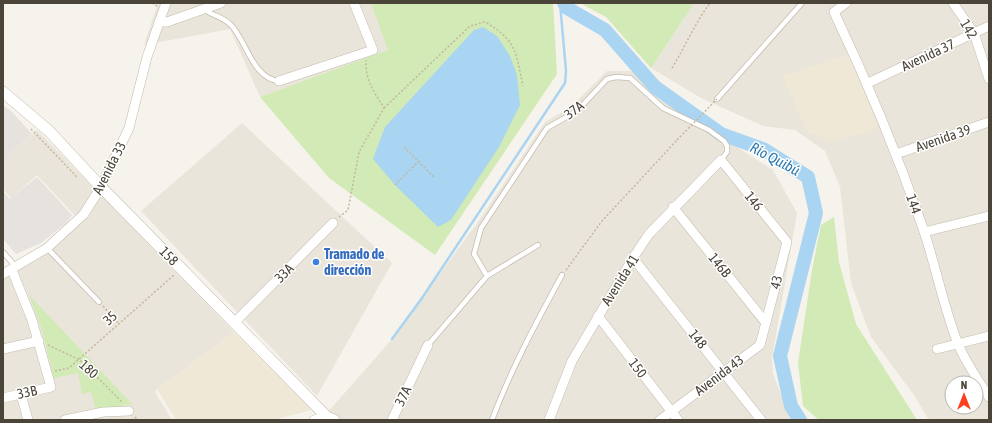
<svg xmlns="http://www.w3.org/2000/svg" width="992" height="423" font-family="'Asap Condensed',sans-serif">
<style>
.residential{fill:#eae5da;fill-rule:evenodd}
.industrial{fill:#e6e2dd}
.education{fill:#efe8d6}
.green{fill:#d2eab5}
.water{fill:#a9d4f2}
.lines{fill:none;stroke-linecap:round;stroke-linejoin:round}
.stream{stroke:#a9d4f2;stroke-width:2.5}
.river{stroke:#a9d4f2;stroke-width:14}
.service-casing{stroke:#c2bbae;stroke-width:6}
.minor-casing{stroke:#c2bbae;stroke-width:10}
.tertiary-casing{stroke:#c2bbae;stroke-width:12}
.path{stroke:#c4b79f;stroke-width:1.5;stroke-dasharray:2 2;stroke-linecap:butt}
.service{stroke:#fff;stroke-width:4.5}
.minor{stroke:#fff;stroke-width:9}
.tertiary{stroke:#fff;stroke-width:11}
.path-bridge{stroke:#c4b79f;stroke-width:1.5;stroke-dasharray:2 2;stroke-linecap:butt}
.shop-dot{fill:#3f7fe0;stroke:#fff;stroke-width:1.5}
.labels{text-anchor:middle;stroke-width:3;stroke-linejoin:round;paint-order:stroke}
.street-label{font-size:14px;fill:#4b4439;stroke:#fff}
.shop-label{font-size:14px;font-weight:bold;fill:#366cbe;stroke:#fff;text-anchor:start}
.water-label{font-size:15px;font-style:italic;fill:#2e7ab2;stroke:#fff}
</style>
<rect width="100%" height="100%" fill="#f6f3ec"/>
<g class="residential">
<path d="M 158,3 L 371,3 L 389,50 L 260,97 L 230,29 L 144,45 Z"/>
<path d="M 694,3 L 989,3 L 989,420 L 929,420 L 914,395 L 871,337 L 851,283 L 840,187 L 825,151 L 795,130 L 763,126 L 701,98 L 651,68 ZM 952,383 L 976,383 L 976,407 L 952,407 Z"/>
<path d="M 607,71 L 634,71 L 670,105 L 773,170 L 797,213 L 772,358 L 773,374 L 791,420 L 321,420 L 392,339 L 480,219 L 545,122 L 571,107 Z"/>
<path d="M 242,123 L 392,263 L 317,396 L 141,211 Z"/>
<path d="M 37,130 L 234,332 L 157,389 L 155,392 L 172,420 L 3,420 L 3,279 L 57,244 L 81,222 L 37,175 L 11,198 L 3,189 L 3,160 Z"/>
</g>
<g class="industrial">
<path d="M 3,105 L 12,112 L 32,134 L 3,160 Z"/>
<path d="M 37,177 L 72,215 L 66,223 L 41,243 L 16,254 L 3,239 L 3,191 L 10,199 Z"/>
</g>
<g class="education">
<path d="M 850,54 L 878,128 L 833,142 L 808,133 L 782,76 Z"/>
<path d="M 234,332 L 311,410 L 274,420 L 176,420 L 157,389 Z"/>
</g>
<g class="green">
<path d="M 371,3 L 553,3 L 557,74 L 435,255 L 329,178 L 260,97 L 388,50 Z"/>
<path d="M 580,3 L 694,3 L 651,68 L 606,17 Z"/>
<path d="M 834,217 L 839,262 L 856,324 L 917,420 L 819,420 L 803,406 L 798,363 L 812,270 L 821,225 Z"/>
<path d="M 29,295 L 132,404 L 96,411 L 91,392 L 82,394 L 78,373 L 54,378 L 41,327 Z"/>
</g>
<path class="water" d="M 483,27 L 497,36 L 510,56 L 517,75 L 520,105 L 499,147 L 451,220 L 438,227 L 395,185 L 373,159 L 385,127 L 474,30 Z"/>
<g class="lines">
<path class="stream" d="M 392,339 L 422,298 L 565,83 L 566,71 L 560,3"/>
<path class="river" d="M 564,3 L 567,8 L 605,30 L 655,87 L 721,134 L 763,149 L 808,177 L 816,213 L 780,356 L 791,406 L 800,420"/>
<g class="service-casing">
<g id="service">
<path d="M 205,9 C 211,16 223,16 231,25 C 247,42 253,79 279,81"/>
<path d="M 717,99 L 802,3"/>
<path d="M 47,248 L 99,302"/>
<path d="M 3,252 L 16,267"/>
<path d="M 487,276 L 474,254 L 481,228 L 547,128 L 577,111 L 607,79 L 616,77 L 630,78 L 663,108 L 709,130 L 724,141 L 727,146 L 727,152 L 721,160"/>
<path d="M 428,345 L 487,276 L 538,245"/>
<path d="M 492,420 C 511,369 536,323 562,275"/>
</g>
</g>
<g class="minor-casing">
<g id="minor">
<path d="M 846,3 L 834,12 C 868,83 898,156 924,231 C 936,268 944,308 958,344 C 966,363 978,380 989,397"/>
<path d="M 953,3 L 974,33 L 989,79"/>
<path d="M 159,22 L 167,22 L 221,3"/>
<path d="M 279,81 L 373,50 L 354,3"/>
<path d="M 868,83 L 989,26"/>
<path d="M 896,154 L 989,122"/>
<path d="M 673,207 L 766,323"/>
<path d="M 924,232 L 989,216"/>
<path d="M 633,258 L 761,420"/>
<path d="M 3,274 L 47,248 L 84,214 L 101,187 L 129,128 L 147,57 L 166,3"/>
<path d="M 598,316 L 678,420"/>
<path d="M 234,323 L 333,223"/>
<path d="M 3,349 L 39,341"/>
<path d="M 937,349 L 989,336"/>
<path d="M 21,394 L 28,420"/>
<path d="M 3,398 L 51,387 L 32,320 L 12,270"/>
<path d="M 65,420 L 103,412 L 129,411"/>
<path d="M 314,420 L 327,417"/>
<path d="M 392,420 L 428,345"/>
<path d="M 549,420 L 572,361 L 633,258 L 649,234 L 721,160 L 787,242 L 760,345 L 660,420"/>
</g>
</g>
<g class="tertiary-casing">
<path id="tertiary" d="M 3,92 L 49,131 L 101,187 L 327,417 L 334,420"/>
</g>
<g class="path">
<path d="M 152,3 L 157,6"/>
<path d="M 672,68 C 685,47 695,23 710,3"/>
<path d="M 384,108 L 470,26 L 485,22 C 517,40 516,53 523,86"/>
<path d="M 31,129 L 77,177"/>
<path d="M 404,147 L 434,177"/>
<path d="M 395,185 L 418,162"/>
<path d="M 339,217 L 348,210 L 359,152 L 384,108 C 374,92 365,80 366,60"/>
<path d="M 566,270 L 602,221 L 677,140"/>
<path d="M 103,306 L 119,324"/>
<path d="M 48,345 L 80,360 L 123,403"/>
<path d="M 55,371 L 69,368 L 174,275"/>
<path d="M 135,417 L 138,420"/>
</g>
<use href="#service" class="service"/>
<use href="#minor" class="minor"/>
<use href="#tertiary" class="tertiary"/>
<path class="path-bridge" d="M 677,140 L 717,99"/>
</g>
<circle class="shop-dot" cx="316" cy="262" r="4"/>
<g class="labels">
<g class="street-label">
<text transform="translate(969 29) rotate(60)" y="5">142</text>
<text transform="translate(928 55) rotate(-25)" y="5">Avenida 37</text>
<text transform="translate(574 110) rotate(-37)" y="5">37A</text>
<text transform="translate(943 138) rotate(-19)" y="5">Avenida 39</text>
<text transform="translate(109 168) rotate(-63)" y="5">Avenida 33</text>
<text transform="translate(754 201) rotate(51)" y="5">146</text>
<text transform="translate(914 204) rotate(71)" y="5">144</text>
<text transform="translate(169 256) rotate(46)" y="5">158</text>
<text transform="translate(720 265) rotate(51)" y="5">146B</text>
<text transform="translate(284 273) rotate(-45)" y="5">33A</text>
<text transform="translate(620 280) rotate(-58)" y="5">Avenida 41</text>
<text transform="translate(776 282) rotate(-75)" y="5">43</text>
<text transform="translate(110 318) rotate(-42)" y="5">35</text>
<text transform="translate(698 339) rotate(51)" y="5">148</text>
<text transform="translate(638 368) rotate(53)" y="5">150</text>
<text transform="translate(89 369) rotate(42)" y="5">180</text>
<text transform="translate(719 375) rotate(-37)" y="5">Avenida 43</text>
<text transform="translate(27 392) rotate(-12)" y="5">33B</text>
<text transform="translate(403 396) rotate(-64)" y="5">37A</text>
</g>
<g class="shop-label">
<text x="324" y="259">Tramado de<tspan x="324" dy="16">dirección</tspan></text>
</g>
<g class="water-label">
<text transform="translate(775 159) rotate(28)" y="5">Río Quibú</text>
</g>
</g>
<rect width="992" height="423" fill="none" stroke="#4b4439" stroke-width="8"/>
<g transform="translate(964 395)"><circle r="19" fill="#ffffff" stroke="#b7b4b0"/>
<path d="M0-3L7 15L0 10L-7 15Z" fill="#fc3f1d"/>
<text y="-6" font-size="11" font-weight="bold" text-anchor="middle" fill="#4b4439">N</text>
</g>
</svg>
